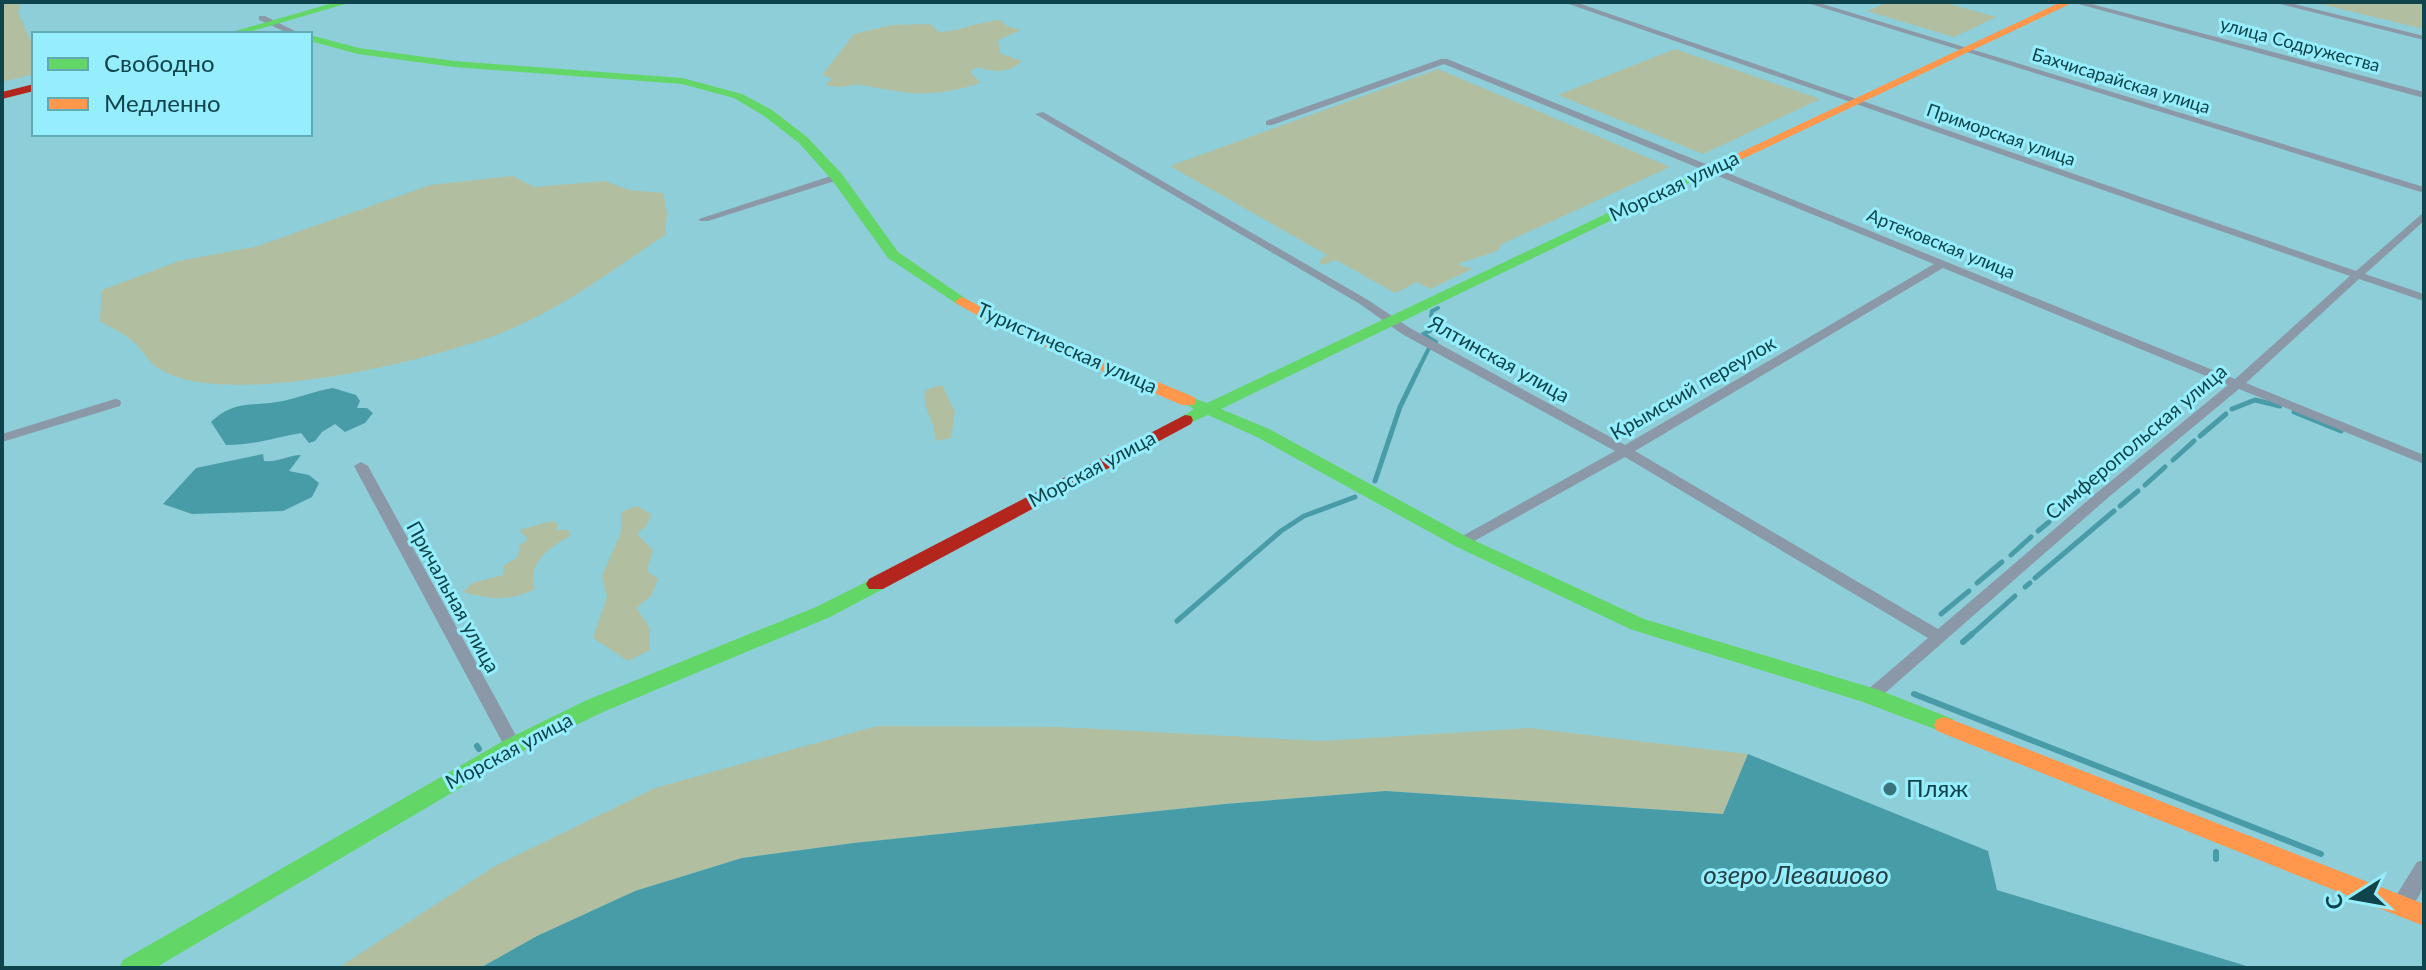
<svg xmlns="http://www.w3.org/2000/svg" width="2426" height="970" font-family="Lato,sans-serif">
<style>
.green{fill:#b1bfa0}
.water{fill:#489ca8}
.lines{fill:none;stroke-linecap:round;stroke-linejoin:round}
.stream-far2{stroke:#489ca8;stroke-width:4}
.stream-far1{stroke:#489ca8;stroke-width:5}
.stream{stroke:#489ca8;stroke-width:6}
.street{fill:#8b98a7;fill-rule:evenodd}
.fast{fill:#63d668;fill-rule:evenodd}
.slow{fill:#ff974d;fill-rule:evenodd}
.jam{fill:#b3261e;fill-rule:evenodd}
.poi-dot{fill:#3c747d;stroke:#96eefd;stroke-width:3}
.labels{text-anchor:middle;stroke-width:6;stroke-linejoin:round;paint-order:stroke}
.far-street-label{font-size:18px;fill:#10444c;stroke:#96eefd}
.street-label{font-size:20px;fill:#10444c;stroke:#96eefd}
.near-poi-label{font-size:24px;fill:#10444c;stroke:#96eefd;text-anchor:start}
.near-water-label{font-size:26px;font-style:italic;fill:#243f44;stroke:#96eefd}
</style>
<rect width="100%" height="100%" fill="#8eced8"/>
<g class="green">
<path d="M 2,2 L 21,2 L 18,12 L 30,39 L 34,41 L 34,74 L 2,82 Z"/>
<path d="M 1889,2 L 1942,2 L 1996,17 L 1954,37 L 1867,11 Z"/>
<path d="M 2312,2 L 2424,2 L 2424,29 Z"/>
<path d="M 1001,20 L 1007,26 L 1021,30 L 998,40 L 1000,53 L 1022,61 C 1008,74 994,72 977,67 L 970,72 L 981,83 C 930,98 914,95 862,85 C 850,83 838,91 825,84 L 833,79 L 822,75 L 854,34 L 892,25 L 930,24 L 939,32 C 962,31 979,21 1001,20 Z"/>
<path d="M 1675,49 L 1820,99 L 1703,154 L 1558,95 Z"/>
<path d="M 1438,69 L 1670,167 L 1502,244 L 1497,251 L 1458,264 L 1472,269 L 1430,289 L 1417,282 L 1395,293 L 1336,260 L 1322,265 L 1319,261 L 1327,255 L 1170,166 Z"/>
<path d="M 513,176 L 534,187 L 605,181 L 629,190 L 663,193 L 667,213 L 665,235 C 614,269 561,309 504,332 C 432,360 230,410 161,370 C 151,365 144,352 136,344 C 126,335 112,328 100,321 L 102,290 L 179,261 L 258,246 L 430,185 Z"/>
<path d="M 942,385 L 955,412 L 951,438 L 935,441 C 936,418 922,412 925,390 Z"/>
<path d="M 637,506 L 651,514 L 647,525 L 637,534 L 653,550 L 647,571 L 658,579 L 651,596 L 636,608 L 650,628 L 650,650 L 628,661 L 593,638 L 607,597 L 602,576 L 621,532 L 621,512 Z"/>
<path d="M 552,521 L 558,524 L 556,530 L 569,530 L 570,536 C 550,547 526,563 535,589 C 509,602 490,599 463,592 L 472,583 L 503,575 L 503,566 L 518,557 L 520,545 L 528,539 L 519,530 Z"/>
<path d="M 877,726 L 1060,727 L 1321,741 L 1529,728 L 1748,754 L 1723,814 L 1386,791 L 1225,804 L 854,843 L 742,858 L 635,891 L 537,936 L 480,968 L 338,968 L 493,867 L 655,788 Z"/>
</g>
<g class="water">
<path d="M 333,388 L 356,395 L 360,401 L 357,408 L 367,408 L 373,413 L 365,423 L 345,432 L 335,424 L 322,432 L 315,441 L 309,443 L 301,433 C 273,438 255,445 226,445 L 211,422 C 235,399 253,407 283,401 C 300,397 315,391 333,388 Z"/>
<path d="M 263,454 L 264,461 C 277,463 288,455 301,455 L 289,471 L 309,475 L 319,483 L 312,497 L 283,511 L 192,514 L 163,504 L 196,468 Z"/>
<path d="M 1748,754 L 1988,851 L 1997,890 L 2253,968 L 480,968 L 537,936 L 635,891 L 742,858 L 854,843 L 1225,804 L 1386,791 L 1723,814 Z"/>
</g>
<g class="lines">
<g class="stream-far2">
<path d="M 1436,342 L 1423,334 L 1441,326 L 1431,316 L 1432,311 L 1438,308"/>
<path d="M 1417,372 L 1429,348"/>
</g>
<g class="stream-far1">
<path d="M 2232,409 L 2255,400 L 2280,406"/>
<path d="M 2294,412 L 2341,431"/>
<path d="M 2200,436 L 2226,414"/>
<path d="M 2145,443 L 2176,417"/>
<path d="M 2173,460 L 2194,441"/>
<path d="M 1375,481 L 1400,407 L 1418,370"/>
<path d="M 2145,485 L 2165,467"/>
<path d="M 2082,495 L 2137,449"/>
<path d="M 2120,506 L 2138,491"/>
<path d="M 2054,517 L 2074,502"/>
<path d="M 2038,531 L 2049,522"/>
<path d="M 2011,555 L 2031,537"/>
<path d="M 2035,578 L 2114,511"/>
<path d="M 1977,583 L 2002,562"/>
<path d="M 2025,587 L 2030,583"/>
<path d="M 1941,614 L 1969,591"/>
<path d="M 1177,621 L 1281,531 L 1304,516 L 1355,497"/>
<path d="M 1970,636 L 2015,596"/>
</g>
<g class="stream">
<path d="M 1963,642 L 1972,634"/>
<path d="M 1914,694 L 2321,854"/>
<path d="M 477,746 L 479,749"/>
<path d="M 2216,852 L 2216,859"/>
</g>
<g class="street">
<path d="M 1563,2 L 1575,2 L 2356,271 L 2424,212 L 2424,221 L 2365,274 L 2424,294 L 2424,301 L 2359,279 L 2246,383 L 2424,455 L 2424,464 L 2239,389 L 2110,496 L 1877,700 L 1871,702 L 1865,700 L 1863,696 L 1865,692 L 1928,638 L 1625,457 L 1467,545 L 1457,545 L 1455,542 L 1457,539 L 1615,451 L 1402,334 L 1360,304 L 1035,114 L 1043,112 L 1368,300 L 1410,328 L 1625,445 L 1934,264 L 1444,64 L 1272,125 L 1266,125 L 1266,121 L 1441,59 L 1447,59 L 2235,379 L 2350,276 ZM 1943,268 L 2228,385 L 2100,490 L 1938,629 L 1635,451 Z"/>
<path d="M 1804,2 L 1816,2 L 2424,187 L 2424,193 Z"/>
<path d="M 2071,2 L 2084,2 L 2424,92 L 2424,98 Z"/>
<path d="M 2272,2 L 2286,2 L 2424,36 L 2424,40 Z"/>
<path d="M 259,16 L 265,16 L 301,34 L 290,34 L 259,20 Z"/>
<path d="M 837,174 L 842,177 L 841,179 L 708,221 L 700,221 L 699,219 Z"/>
<path d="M 115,399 L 120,400 L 121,403 L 120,406 L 2,442 L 2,434 Z"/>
<path d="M 361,462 L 368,466 L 519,741 L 522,746 L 519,751 L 513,753 L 507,751 L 354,466 Z"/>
<path d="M 2424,860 C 2424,867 2425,874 2424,881 C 2422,895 2409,916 2394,911 L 2391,905 L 2394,899 L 2417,862 Z"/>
</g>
<g class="fast">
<path d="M 336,2 L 352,2 L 242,34 L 225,34 Z"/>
<path d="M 310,35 L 359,48 L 454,61 L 682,78 L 742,94 L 772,110 L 807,137 L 842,174 L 898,252 L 969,301 L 962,305 L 957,304 L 888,258 L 832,180 L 799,143 L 764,116 L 734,98 L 682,84 L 454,67 L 358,54 L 310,41 Z"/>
<path d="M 1730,155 L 1740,158 L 1221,409 L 1269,429 L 1469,538 L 1644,619 L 1879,690 L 1953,719 L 1956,725 L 1953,731 L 1945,733 L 1863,702 L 1630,629 L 1455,546 L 1257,437 L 1208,415 L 1185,425 L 1177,420 L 1194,409 L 1180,401 L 1182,397 L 1188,396 L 1207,403 Z"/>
<path d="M 876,577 L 883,579 L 886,584 L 883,589 L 830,617 L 603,712 L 521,752 L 155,968 L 119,968 L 123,960 L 505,740 L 587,700 L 816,607 Z"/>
</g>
<g class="slow">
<path d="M 2061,2 L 2074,2 L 1738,161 L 1728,158 Z"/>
<path d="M 962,297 L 1005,319 L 1194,397 L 1196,401 L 1194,405 L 1182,405 L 995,325 L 957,304 L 955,301 Z"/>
<path d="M 1945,717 L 2424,904 L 2424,926 L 1937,731 L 1934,725 L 1937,719 Z"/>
</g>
<g class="jam">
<path d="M 34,84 L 34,91 L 2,99 L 2,92 Z"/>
<path d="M 1185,415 L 1191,416 L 1193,420 L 1191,424 L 883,589 L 869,589 L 866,584 L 869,579 Z"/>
</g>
</g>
<circle class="poi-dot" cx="1890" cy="789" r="8"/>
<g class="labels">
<g class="far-street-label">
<text transform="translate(2300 45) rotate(15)" y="6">улица Содружества</text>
<text transform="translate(2121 81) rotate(17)" y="6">Бахчисарайская улица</text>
<text transform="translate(2001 135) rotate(19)" y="6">Приморская улица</text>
<text transform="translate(1941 244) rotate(22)" y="6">Артековская улица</text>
</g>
<g class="street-label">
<text transform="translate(1674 186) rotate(-25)" y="7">Морская улица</text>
<text transform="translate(1067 348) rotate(24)" y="7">Туристическая улица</text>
<text transform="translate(1499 359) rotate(29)" y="7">Ялтинская улица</text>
<text transform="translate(1693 388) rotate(-30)" y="7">Крымский переулок</text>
<text transform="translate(2136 442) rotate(-40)" y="7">Симферопольская улица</text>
<text transform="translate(1092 469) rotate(-28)" y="7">Морская улица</text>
<text transform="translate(453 597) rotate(61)" y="7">Причальная улица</text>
<text transform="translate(509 751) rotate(-28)" y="7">Морская улица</text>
</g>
<g class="near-poi-label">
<text x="1906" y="797">Пляж</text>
</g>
<g class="near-water-label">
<text x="1796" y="884">озеро Левашово</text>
</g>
</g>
<rect width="2426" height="970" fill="none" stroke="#10444c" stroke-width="8"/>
<rect x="32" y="32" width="280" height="104" fill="#96eefd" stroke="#60aab6" stroke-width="2"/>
<rect x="48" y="58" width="40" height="12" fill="#63d668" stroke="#60aab6" stroke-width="2"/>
<text x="104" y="72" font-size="24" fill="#10444c">Свободно</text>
<rect x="48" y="98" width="40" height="12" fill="#ff974d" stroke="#60aab6" stroke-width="2"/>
<text x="104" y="112" font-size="24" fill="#10444c">Медленно</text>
<g transform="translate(2354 898) rotate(259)" stroke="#96eefd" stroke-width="6" paint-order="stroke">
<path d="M0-6L14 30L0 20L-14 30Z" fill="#10444c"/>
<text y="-12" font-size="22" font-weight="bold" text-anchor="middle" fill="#10444c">С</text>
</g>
</svg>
